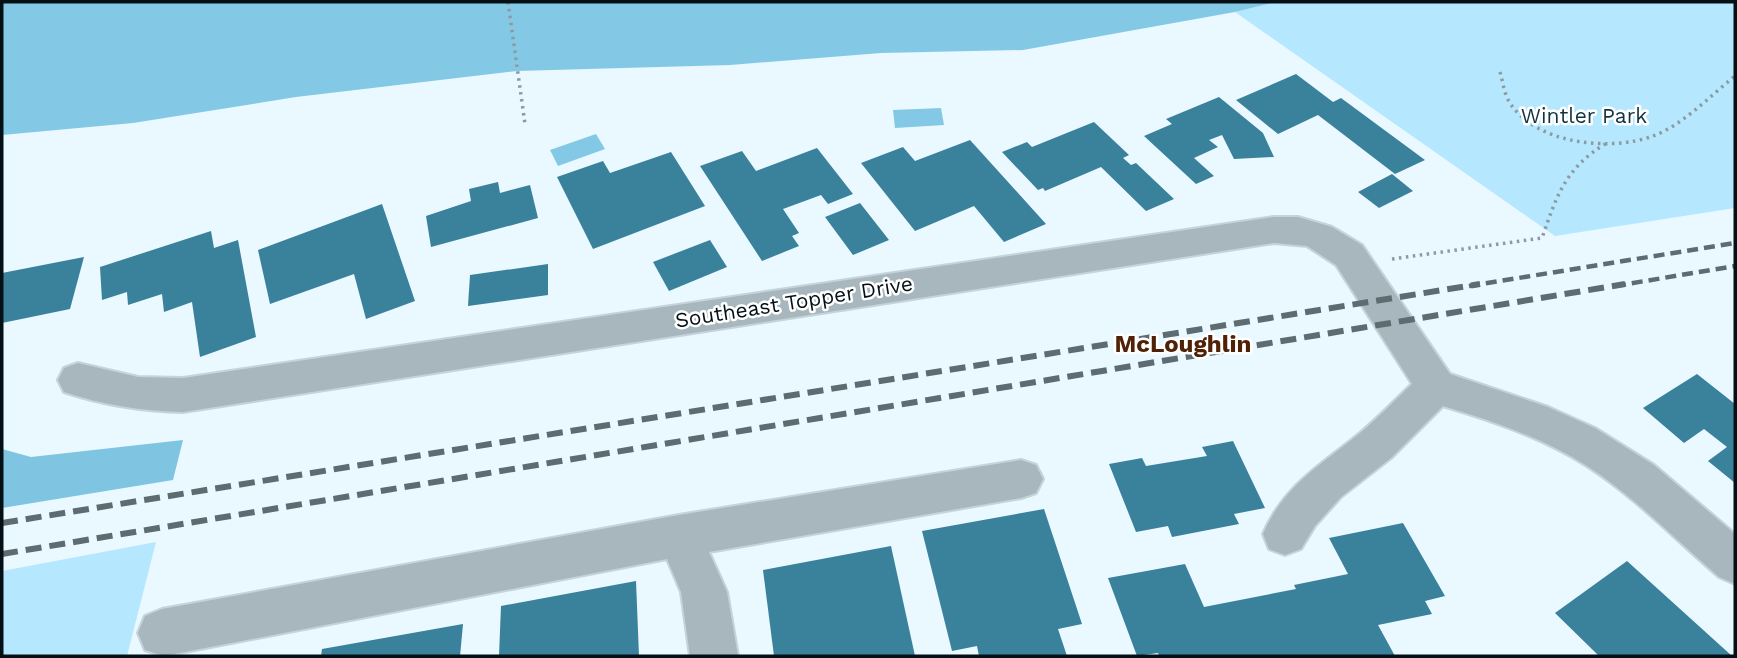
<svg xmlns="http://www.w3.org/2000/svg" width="1737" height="658" font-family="'Work Sans',sans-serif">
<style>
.green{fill:#b5e8fe}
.forest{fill:#7fc5e2}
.water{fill:#83c9e6}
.building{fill:#3a819c}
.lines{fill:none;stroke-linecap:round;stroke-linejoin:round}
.minor-casing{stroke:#c5d3da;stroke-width:4}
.path{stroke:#8d9aa0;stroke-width:3.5;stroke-dasharray:2.5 4.5;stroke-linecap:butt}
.minor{fill:#a8b7be;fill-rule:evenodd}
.rail-far1{stroke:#5e6b71;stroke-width:4.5;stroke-dasharray:11 6;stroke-linecap:butt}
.rail{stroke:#5e6b71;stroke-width:6;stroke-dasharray:16 8;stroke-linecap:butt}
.labels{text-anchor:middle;stroke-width:5;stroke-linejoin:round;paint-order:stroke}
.park-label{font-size:21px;fill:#11333f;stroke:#fff}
.street-label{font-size:21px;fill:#041015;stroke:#fff}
.quarter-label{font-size:24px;font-weight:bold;fill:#502106;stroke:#fff}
</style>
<rect width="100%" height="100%" fill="#eaf8ff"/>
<g class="green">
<path d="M 1276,2 L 1735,2 L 1735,208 L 1555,236 L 1235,12 Z"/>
<path d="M 156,542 L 127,656 L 2,656 L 2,571 Z"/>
</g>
<path class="forest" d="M 183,440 L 173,480 L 2,508 L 2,449 L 31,457 Z"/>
<g class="water">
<path d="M 2,2 L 1276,2 L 1235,12 L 1023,50 L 881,53 L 730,65 L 517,71 L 296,97 L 133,123 L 2,135 Z"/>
<path d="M 941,108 L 944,125 L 895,128 L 893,110 Z"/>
<path d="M 596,134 L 605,149 L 558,166 L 550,150 Z"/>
</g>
<g class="building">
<path d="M 1296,74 L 1333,102 L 1341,98 L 1425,160 L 1395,174 L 1318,115 L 1278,134 L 1236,100 Z"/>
<path d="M 1219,97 L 1263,133 L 1274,157 L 1234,159 L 1222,135 L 1209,140 L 1218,147 L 1194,158 L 1214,176 L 1196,184 L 1144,136 L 1172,124 L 1166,119 Z"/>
<path d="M 1094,122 L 1129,155 L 1123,158 L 1131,165 L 1136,163 L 1174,199 L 1146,211 L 1101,167 L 1045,191 L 1043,188 L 1038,190 L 1002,152 L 1027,142 L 1032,147 Z"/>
<path d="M 970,140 L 1046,224 L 1004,242 L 974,206 L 915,231 L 861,163 L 903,147 L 915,161 Z"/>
<path d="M 817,148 L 853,194 L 828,204 L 821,195 L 783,209 L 799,233 L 792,236 L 799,246 L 762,261 L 700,166 L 742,151 L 756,171 Z"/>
<path d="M 671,152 L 705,206 L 593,249 L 557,177 L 603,161 L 610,173 Z"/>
<path d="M 1392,174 L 1413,191 L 1379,208 L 1358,192 Z"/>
<path d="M 498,182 L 500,193 L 530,185 L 538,218 L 431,247 L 426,216 L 471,201 L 469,189 Z"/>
<path d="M 860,203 L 889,240 L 853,255 L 825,217 Z"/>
<path d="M 382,204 L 415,301 L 366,319 L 354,274 L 270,304 L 258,250 Z"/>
<path d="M 211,231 L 214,248 L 238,240 L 256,337 L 200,357 L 192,302 L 164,312 L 162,294 L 128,305 L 127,292 L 102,300 L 100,267 Z"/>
<path d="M 710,240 L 727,267 L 669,291 L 653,262 Z"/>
<path d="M 84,257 L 70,309 L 2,323 L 2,273 Z"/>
<path d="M 548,264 L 548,295 L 468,306 L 470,275 Z"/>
<path d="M 1697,374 L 1735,404 L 1735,483 L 1708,461 L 1727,447 L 1704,429 L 1684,443 L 1643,408 Z"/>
<path d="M 1233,441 L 1265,508 L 1234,514 L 1239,524 L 1172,537 L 1168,526 L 1136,532 L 1109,464 L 1142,458 L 1146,466 L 1207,456 L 1202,447 Z"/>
<path d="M 1044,509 L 1082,624 L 1058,629 L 1067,656 L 979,656 L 977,646 L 952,651 L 922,531 Z"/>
<path d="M 1403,523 L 1445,596 L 1425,601 L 1432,614 L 1378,625 L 1395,656 L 1159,656 L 1158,653 L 1137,656 L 1108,578 L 1185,564 L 1204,607 L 1296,589 L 1294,585 L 1348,574 L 1329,538 Z"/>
<path d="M 891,546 L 915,656 L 774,656 L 763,570 Z"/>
<path d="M 1627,561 L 1732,656 L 1599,656 L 1555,613 Z"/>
<path d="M 636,581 L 639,656 L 499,656 L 501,606 Z"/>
<path d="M 463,624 L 460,656 L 321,656 L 322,649 Z"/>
</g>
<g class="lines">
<g class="minor-casing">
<g id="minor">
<path d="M 1274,217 L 1298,217 L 1332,227 L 1362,245 L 1450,374 L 1548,407 L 1595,428 L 1654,465 L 1735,534 L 1735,584 L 1719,577 C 1676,540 1635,497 1587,466 C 1543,438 1493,421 1443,406 L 1391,458 L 1341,497 L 1315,526 L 1301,549 L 1285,555 L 1269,549 L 1263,534 C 1284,485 1321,465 1360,433 C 1378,418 1395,400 1412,384 L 1336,265 L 1307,246 L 1274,243 L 183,412 C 142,411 103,405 64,392 L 58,380 L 64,368 L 78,363 L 138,377 L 183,378 Z"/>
<path d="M 1021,460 L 1036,465 L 1043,479 L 1036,493 L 1021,498 L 709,552 L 727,592 L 738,656 L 690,656 L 681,592 L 667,559 L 164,656 L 145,650 L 138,633 L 145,616 L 162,609 L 679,515 Z"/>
</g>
</g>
<g class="path">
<path d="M 508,2 L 525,124"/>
<path d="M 1500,72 C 1503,82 1504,94 1510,103 C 1536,144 1610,152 1653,136 C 1683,125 1710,96 1735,76"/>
<path d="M 1392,259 L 1542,238 C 1557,195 1565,169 1605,144"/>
</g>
<use href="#minor" class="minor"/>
<g class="rail-far1">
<path d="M 1469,286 L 1735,243"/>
<path d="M 1615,286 L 1735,266"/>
</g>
<g class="rail">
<path d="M 2,523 L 1480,284"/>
<path d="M 2,554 L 1625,284"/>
</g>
</g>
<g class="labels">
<g class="park-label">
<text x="1584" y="123">Wintler Park</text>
</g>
<g class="street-label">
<text transform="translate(794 302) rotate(-9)" y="7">Southeast Topper Drive</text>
</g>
<g class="quarter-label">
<text x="1183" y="352">McLoughlin</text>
</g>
</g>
<rect width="1737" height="658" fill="none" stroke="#041015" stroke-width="7"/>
</svg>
